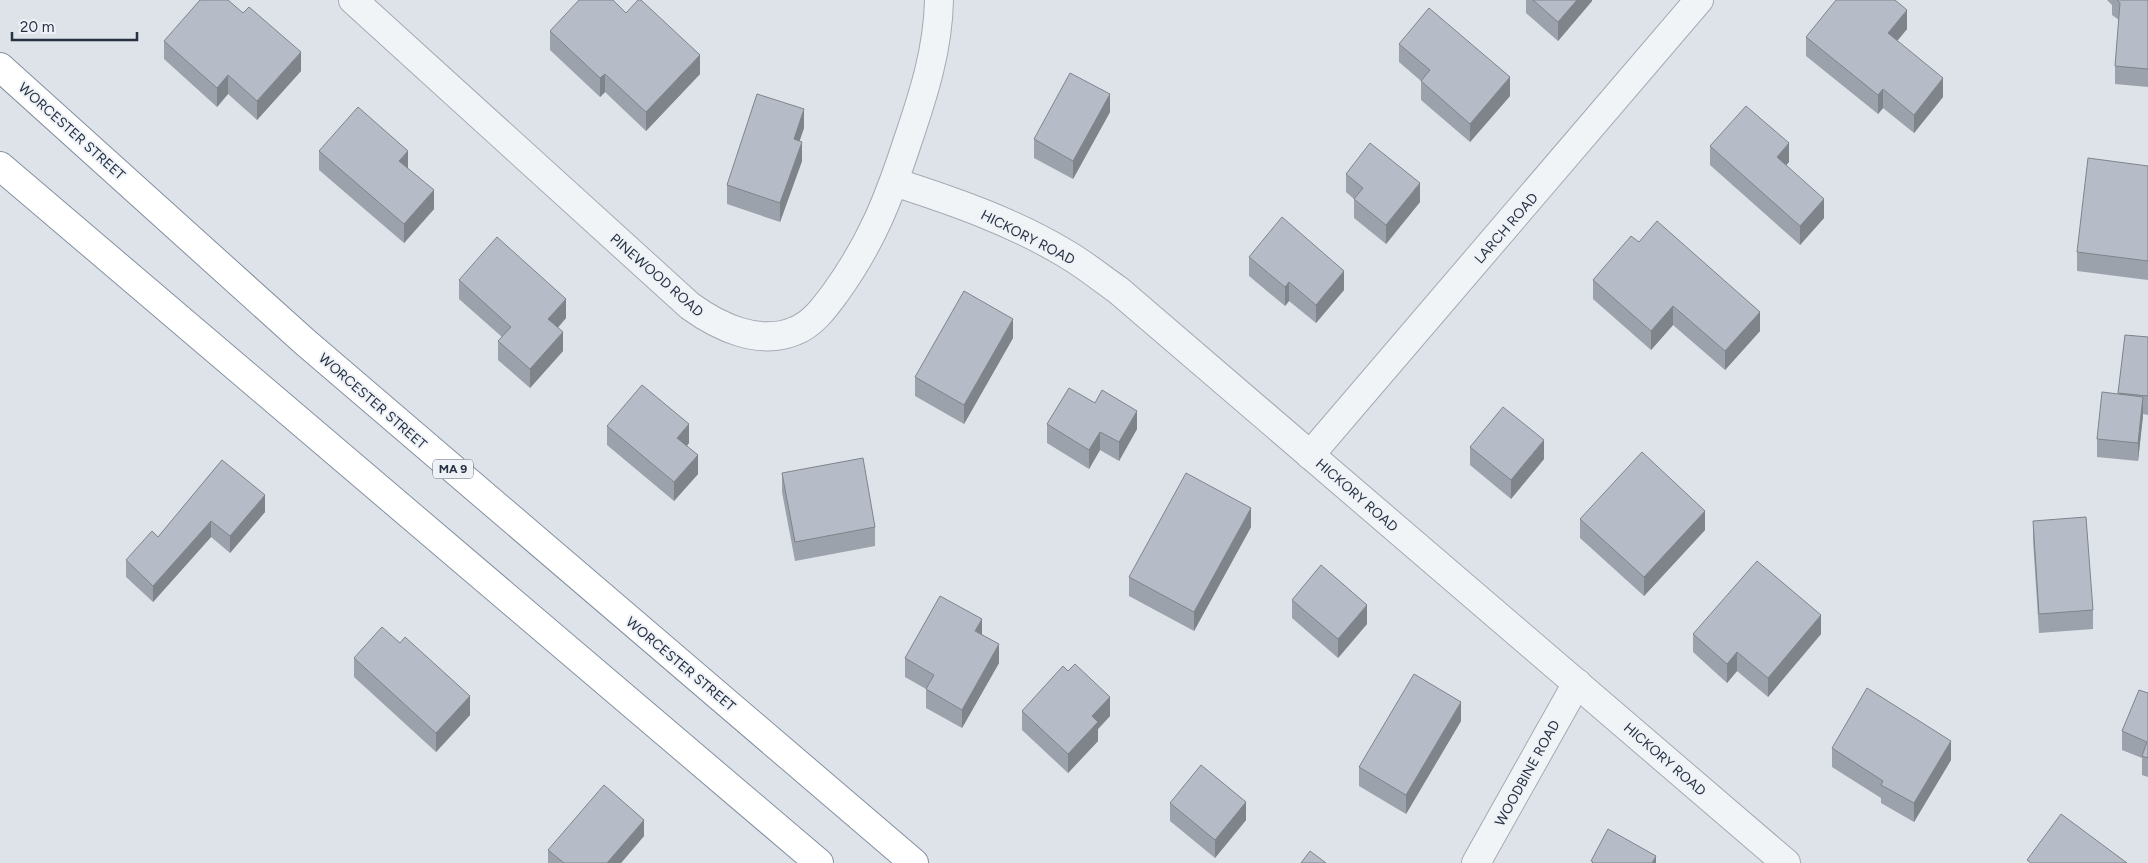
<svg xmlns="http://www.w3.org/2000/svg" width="2148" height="863" font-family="Figtree,sans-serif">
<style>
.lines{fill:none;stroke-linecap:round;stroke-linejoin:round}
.street-casing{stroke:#a3aab4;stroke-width:30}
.highway-casing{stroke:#8490a1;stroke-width:30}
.street{stroke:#f1f4f7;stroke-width:28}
.highway{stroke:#fff;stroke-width:28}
.wall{fill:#9ca2ab}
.shaded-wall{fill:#7f848b}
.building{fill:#b5bcc7;stroke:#7f848b}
.labels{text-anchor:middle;stroke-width:4;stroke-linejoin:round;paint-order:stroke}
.shield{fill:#eef2f7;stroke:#626b78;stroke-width:1}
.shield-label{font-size:12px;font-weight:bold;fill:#263142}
.street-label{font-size:14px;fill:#263142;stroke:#eef2f7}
</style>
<rect width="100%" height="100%" fill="#dee3e9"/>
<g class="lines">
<g class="street-casing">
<g id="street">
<path d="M 353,0 L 690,306 C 719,327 759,346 795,331 C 813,324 825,307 836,292 C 872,242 889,198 908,140 C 924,93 938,49 939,0"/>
<path d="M 894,182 C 953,201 1014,222 1068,255 C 1085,265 1101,278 1118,290 L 1786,863"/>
<path d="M 1310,455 L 1699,0"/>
<path d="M 1476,863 L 1577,683"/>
</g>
</g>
<g class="highway-casing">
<g id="highway">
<path d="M 0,67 L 305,342 L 914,863"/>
<path d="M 0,166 L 819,863"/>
</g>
</g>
<use href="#street" class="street"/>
<use href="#highway" class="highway"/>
</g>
<g class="wall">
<path d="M 1526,0 L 1592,0 L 1592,1 L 1558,41 L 1526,13 Z"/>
<path d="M 2107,0 L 2148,0 L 2148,87 L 2115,84 L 2115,66 L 2119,20 L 2112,15 L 2112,5 Z"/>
<path d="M 626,13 L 700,74 L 646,131 L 605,92 L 600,97 L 550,50 L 550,31 Z"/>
<path d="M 1907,29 L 1897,41 L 1943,97 L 1914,133 L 1883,108 L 1878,114 L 1806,56 L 1806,37 Z"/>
<path d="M 164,41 L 301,71 L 257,120 L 228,94 L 217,107 L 164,59 Z"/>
<path d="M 1399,44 L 1510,96 L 1470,142 L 1421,100 L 1421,81 L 1399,62 Z"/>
<path d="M 1110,112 L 1073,179 L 1034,158 L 1034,139 Z"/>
<path d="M 804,128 L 799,141 L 802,161 L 780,222 L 727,204 L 727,185 Z"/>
<path d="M 1710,146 L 1789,162 L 1786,165 L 1824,218 L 1800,245 L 1710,165 Z"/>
<path d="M 319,151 L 434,209 L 404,243 L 319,170 Z"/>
<path d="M 2148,166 L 2148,280 L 2077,271 L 2077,252 Z"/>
<path d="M 1346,174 L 1420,202 L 1386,244 L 1354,218 L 1354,199 L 1346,192 Z"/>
<path d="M 1639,242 L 1760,331 L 1725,370 L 1673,325 L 1651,350 L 1593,299 L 1593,280 Z"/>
<path d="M 1249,257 L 1344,290 L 1316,323 L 1289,301 L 1285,306 L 1249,276 Z"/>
<path d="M 459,280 L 566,318 L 558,328 L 563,351 L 530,388 L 498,360 L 498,341 L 502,337 L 459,299 Z"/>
<path d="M 2125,335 L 2148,337 L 2148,415 L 2143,414 L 2138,461 L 2097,457 L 2097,439 L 2118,394 Z"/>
<path d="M 1013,338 L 964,424 L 915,396 L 915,377 Z"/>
<path d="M 1047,424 L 1137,429 L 1119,461 L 1100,450 L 1089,469 L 1047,443 Z"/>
<path d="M 607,426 L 689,443 L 687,446 L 698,474 L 674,501 L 607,445 Z"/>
<path d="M 1470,447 L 1544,459 L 1511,499 L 1470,465 Z"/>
<path d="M 222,460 L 265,512 L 230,553 L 211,537 L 153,602 L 126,577 L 126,560 L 158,537 Z"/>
<path d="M 782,473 L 875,527 L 875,546 L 795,561 L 782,492 Z"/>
<path d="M 1580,519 L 1705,530 L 1644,596 L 1580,538 Z"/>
<path d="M 2033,521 L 2093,610 L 2093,629 L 2039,633 L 2033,540 Z"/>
<path d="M 1251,527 L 1194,631 L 1129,596 L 1129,577 Z"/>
<path d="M 1292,600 L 1367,624 L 1338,658 L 1292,618 Z"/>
<path d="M 982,634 L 999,663 L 962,728 L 926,708 L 926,689 L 905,677 L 905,658 Z"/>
<path d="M 1693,634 L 1821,634 L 1768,697 L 1737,671 L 1727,683 L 1693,652 Z"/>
<path d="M 354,658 L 470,715 L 436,752 L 354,677 Z"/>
<path d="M 1068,671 L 1110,716 L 1098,729 L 1098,741 L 1068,773 L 1022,730 L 1022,711 Z"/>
<path d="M 2148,693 L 2148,777 L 2142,775 L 2142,758 L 2122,750 L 2122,731 Z"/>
<path d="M 1461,721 L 1406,814 L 1359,786 L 1359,767 Z"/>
<path d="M 1832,748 L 1951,760 L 1914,822 L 1881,803 L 1881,798 L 1832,767 Z"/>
<path d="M 1170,803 L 1246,820 L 1215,858 L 1170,821 Z"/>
<path d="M 644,836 L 621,863 L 548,863 L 548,850 Z"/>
</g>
<g class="shaded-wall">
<path d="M 1577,0 L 1592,0 L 1592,1 L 1558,41 L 1558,22 Z"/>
<path d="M 1907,10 L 1907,29 L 1888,52 L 1888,33 Z"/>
<path d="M 301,52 L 301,71 L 257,120 L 257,101 Z"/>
<path d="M 700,55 L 700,74 L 646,131 L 646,112 Z"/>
<path d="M 605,74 L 605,92 L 600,97 L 600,78 Z"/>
<path d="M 228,75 L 228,94 L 217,107 L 217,88 Z"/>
<path d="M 1510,77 L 1510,96 L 1470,142 L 1470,124 Z"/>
<path d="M 1943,78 L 1943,97 L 1914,133 L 1914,115 Z"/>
<path d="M 1883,89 L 1883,108 L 1878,114 L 1878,95 Z"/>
<path d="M 1110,94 L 1110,112 L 1073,179 L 1073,161 Z"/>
<path d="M 804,109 L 804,128 L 794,158 L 794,139 Z"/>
<path d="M 802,142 L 802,161 L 780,222 L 780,203 Z"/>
<path d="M 1789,143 L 1789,162 L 1777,176 L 1777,157 Z"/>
<path d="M 408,151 L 408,170 L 399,161 Z"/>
<path d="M 1420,183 L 1420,202 L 1386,244 L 1386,225 Z"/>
<path d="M 434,190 L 434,209 L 404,243 L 404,224 Z"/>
<path d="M 1824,199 L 1824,218 L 1800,245 L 1800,226 Z"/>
<path d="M 1344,271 L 1344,290 L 1316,323 L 1316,305 Z"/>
<path d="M 1289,282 L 1289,301 L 1285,306 L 1285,287 Z"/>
<path d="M 566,299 L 566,318 L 548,338 L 548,319 Z"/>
<path d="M 1673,306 L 1673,325 L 1651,350 L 1651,331 Z"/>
<path d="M 1760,312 L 1760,331 L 1725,370 L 1725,351 Z"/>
<path d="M 1013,319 L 1013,338 L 964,424 L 964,405 Z"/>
<path d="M 563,332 L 563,351 L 530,388 L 530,369 Z"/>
<path d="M 2143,397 L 2143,416 L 2138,461 L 2138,443 Z"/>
<path d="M 1137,411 L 1137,429 L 1119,461 L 1119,442 Z"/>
<path d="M 689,424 L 689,443 L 677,457 L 677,438 Z"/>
<path d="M 1100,432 L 1100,450 L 1089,469 L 1089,450 Z"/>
<path d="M 1544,440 L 1544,459 L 1511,499 L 1511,480 Z"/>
<path d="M 698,455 L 698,474 L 674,501 L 674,482 Z"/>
<path d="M 265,495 L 265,512 L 230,553 L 230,536 Z"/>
<path d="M 1251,508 L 1251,527 L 1194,631 L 1194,612 Z"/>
<path d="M 1705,511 L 1705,530 L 1644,596 L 1644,577 Z"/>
<path d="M 211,521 L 211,537 L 153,602 L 153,586 Z"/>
<path d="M 1367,605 L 1367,624 L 1338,658 L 1338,639 Z"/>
<path d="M 1821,615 L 1821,634 L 1768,697 L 1768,678 Z"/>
<path d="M 982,619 L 982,638 L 975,631 Z"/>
<path d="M 999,644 L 999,663 L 962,728 L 962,710 Z"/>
<path d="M 1737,652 L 1737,671 L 1727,683 L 1727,664 Z"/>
<path d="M 470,696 L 470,715 L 436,752 L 436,733 Z"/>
<path d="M 1110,697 L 1110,716 L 1098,729 L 1098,741 L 1068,773 L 1068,754 L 1092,716 Z"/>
<path d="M 1461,702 L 1461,721 L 1406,814 L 1406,795 Z"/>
<path d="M 1951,741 L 1951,760 L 1914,822 L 1914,803 Z"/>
<path d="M 1246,802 L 1246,820 L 1215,858 L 1215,840 Z"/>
<path d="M 644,820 L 644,836 L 621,863 L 607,863 Z"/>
<path d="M 1656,856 L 1656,863 L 1652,863 Z"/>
</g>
<g class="building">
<path d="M 200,0 L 228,0 L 243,13 L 249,7 L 301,52 L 257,101 L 228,75 L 217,88 L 164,41 Z"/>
<path d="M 579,0 L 613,0 L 626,13 L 638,0 L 641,0 L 700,55 L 646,112 L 605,74 L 600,78 L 550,31 Z"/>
<path d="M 1533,0 L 1577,0 L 1558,22 Z"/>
<path d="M 1836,0 L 1895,0 L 1907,10 L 1888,33 L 1943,78 L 1914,115 L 1883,89 L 1878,95 L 1806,37 Z"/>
<path d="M 2117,0 L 2148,0 L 2148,69 L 2115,66 L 2120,3 Z"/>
<path d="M 1429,8 L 1510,77 L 1470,124 L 1421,81 L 1430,70 L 1399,44 Z"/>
<path d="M 1070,73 L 1110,94 L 1073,161 L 1034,139 Z"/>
<path d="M 757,94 L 804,109 L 794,139 L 802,142 L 780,203 L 727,185 Z"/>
<path d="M 1746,106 L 1789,143 L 1777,157 L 1824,199 L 1800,226 L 1710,146 Z"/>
<path d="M 358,107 L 408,151 L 399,161 L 434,190 L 404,224 L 319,151 Z"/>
<path d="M 1370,143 L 1420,183 L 1386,225 L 1354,199 L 1363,188 L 1346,174 Z"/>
<path d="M 2088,158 L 2148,166 L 2148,261 L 2077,252 Z"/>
<path d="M 1282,217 L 1344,271 L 1316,305 L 1289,282 L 1285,287 L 1249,257 Z"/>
<path d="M 1657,221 L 1760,312 L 1725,351 L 1673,306 L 1651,331 L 1593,280 L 1631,236 L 1639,242 Z"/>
<path d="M 497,237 L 566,299 L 548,319 L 563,332 L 530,369 L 498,341 L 511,327 L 459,280 Z"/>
<path d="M 964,291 L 1013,319 L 964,405 L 915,377 Z"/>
<path d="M 2125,335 L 2148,337 L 2148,396 L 2118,393 Z"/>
<path d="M 642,385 L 689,424 L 677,438 L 698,455 L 674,482 L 607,426 Z"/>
<path d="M 1069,388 L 1095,403 L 1102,390 L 1137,411 L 1119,442 L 1100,432 L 1089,450 L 1047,424 Z"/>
<path d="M 2102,392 L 2143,397 L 2138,443 L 2097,439 Z"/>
<path d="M 1503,407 L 1544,440 L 1511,480 L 1470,447 Z"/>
<path d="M 1642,452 L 1705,511 L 1644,577 L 1580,519 Z"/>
<path d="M 863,458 L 875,527 L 795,542 L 782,473 Z"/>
<path d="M 222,460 L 265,495 L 230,536 L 211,521 L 153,586 L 126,560 L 152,531 L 158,537 Z"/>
<path d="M 1186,473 L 1251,508 L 1194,612 L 1129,577 Z"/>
<path d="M 2086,517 L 2093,610 L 2039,614 L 2033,521 Z"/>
<path d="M 1757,561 L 1821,615 L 1768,678 L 1737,652 L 1727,664 L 1693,634 Z"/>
<path d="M 1321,565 L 1367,605 L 1338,639 L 1292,600 Z"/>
<path d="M 940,596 L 982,619 L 975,631 L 999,644 L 962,710 L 926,689 L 934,675 L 905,658 Z"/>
<path d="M 382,627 L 400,643 L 405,637 L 470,696 L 436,733 L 354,658 Z"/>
<path d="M 1075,664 L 1110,697 L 1092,716 L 1098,722 L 1068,754 L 1022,711 L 1063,666 L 1068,671 Z"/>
<path d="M 1414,674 L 1461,702 L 1406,795 L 1359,767 Z"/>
<path d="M 1867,688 L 1951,741 L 1914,803 L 1881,785 L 1883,781 L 1832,748 Z"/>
<path d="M 2139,690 L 2148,693 L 2148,758 L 2142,756 L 2147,742 L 2122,731 Z"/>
<path d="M 1201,765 L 1246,802 L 1215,840 L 1170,803 Z"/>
<path d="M 604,785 L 644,820 L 607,863 L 564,863 L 548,850 Z"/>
<path d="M 2061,814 L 2127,863 L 2031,863 L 2027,860 Z"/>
<path d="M 1608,829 L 1656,856 L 1652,863 L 1592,863 L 1593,862 L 1591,861 Z"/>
<path d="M 1310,851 L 1326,863 L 1301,863 Z"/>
</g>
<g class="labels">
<rect class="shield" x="433" y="459.5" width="40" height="19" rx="4"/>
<g class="shield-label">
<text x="453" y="473">MA 9</text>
</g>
<g class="street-label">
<text transform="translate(72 131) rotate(42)" y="5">WORCESTER STREET</text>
<text transform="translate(1506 228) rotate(-49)" y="5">LARCH ROAD</text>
<text transform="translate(1028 237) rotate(27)" y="5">HICKORY ROAD</text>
<text transform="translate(657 275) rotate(41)" y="5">PINEWOOD ROAD</text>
<text transform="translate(373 401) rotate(41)" y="5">WORCESTER STREET</text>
<text transform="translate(1357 495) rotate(41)" y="5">HICKORY ROAD</text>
<text transform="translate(681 664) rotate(40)" y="5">WORCESTER STREET</text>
<text transform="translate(1665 759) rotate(41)" y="5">HICKORY ROAD</text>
<text transform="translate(1527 773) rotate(-61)" y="5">WOODBINE ROAD</text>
</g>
</g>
<path d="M12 32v8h125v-8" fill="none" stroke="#263142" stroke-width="2.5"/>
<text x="20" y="32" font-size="15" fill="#263142" stroke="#eef2f7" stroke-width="4" paint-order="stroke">20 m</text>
</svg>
